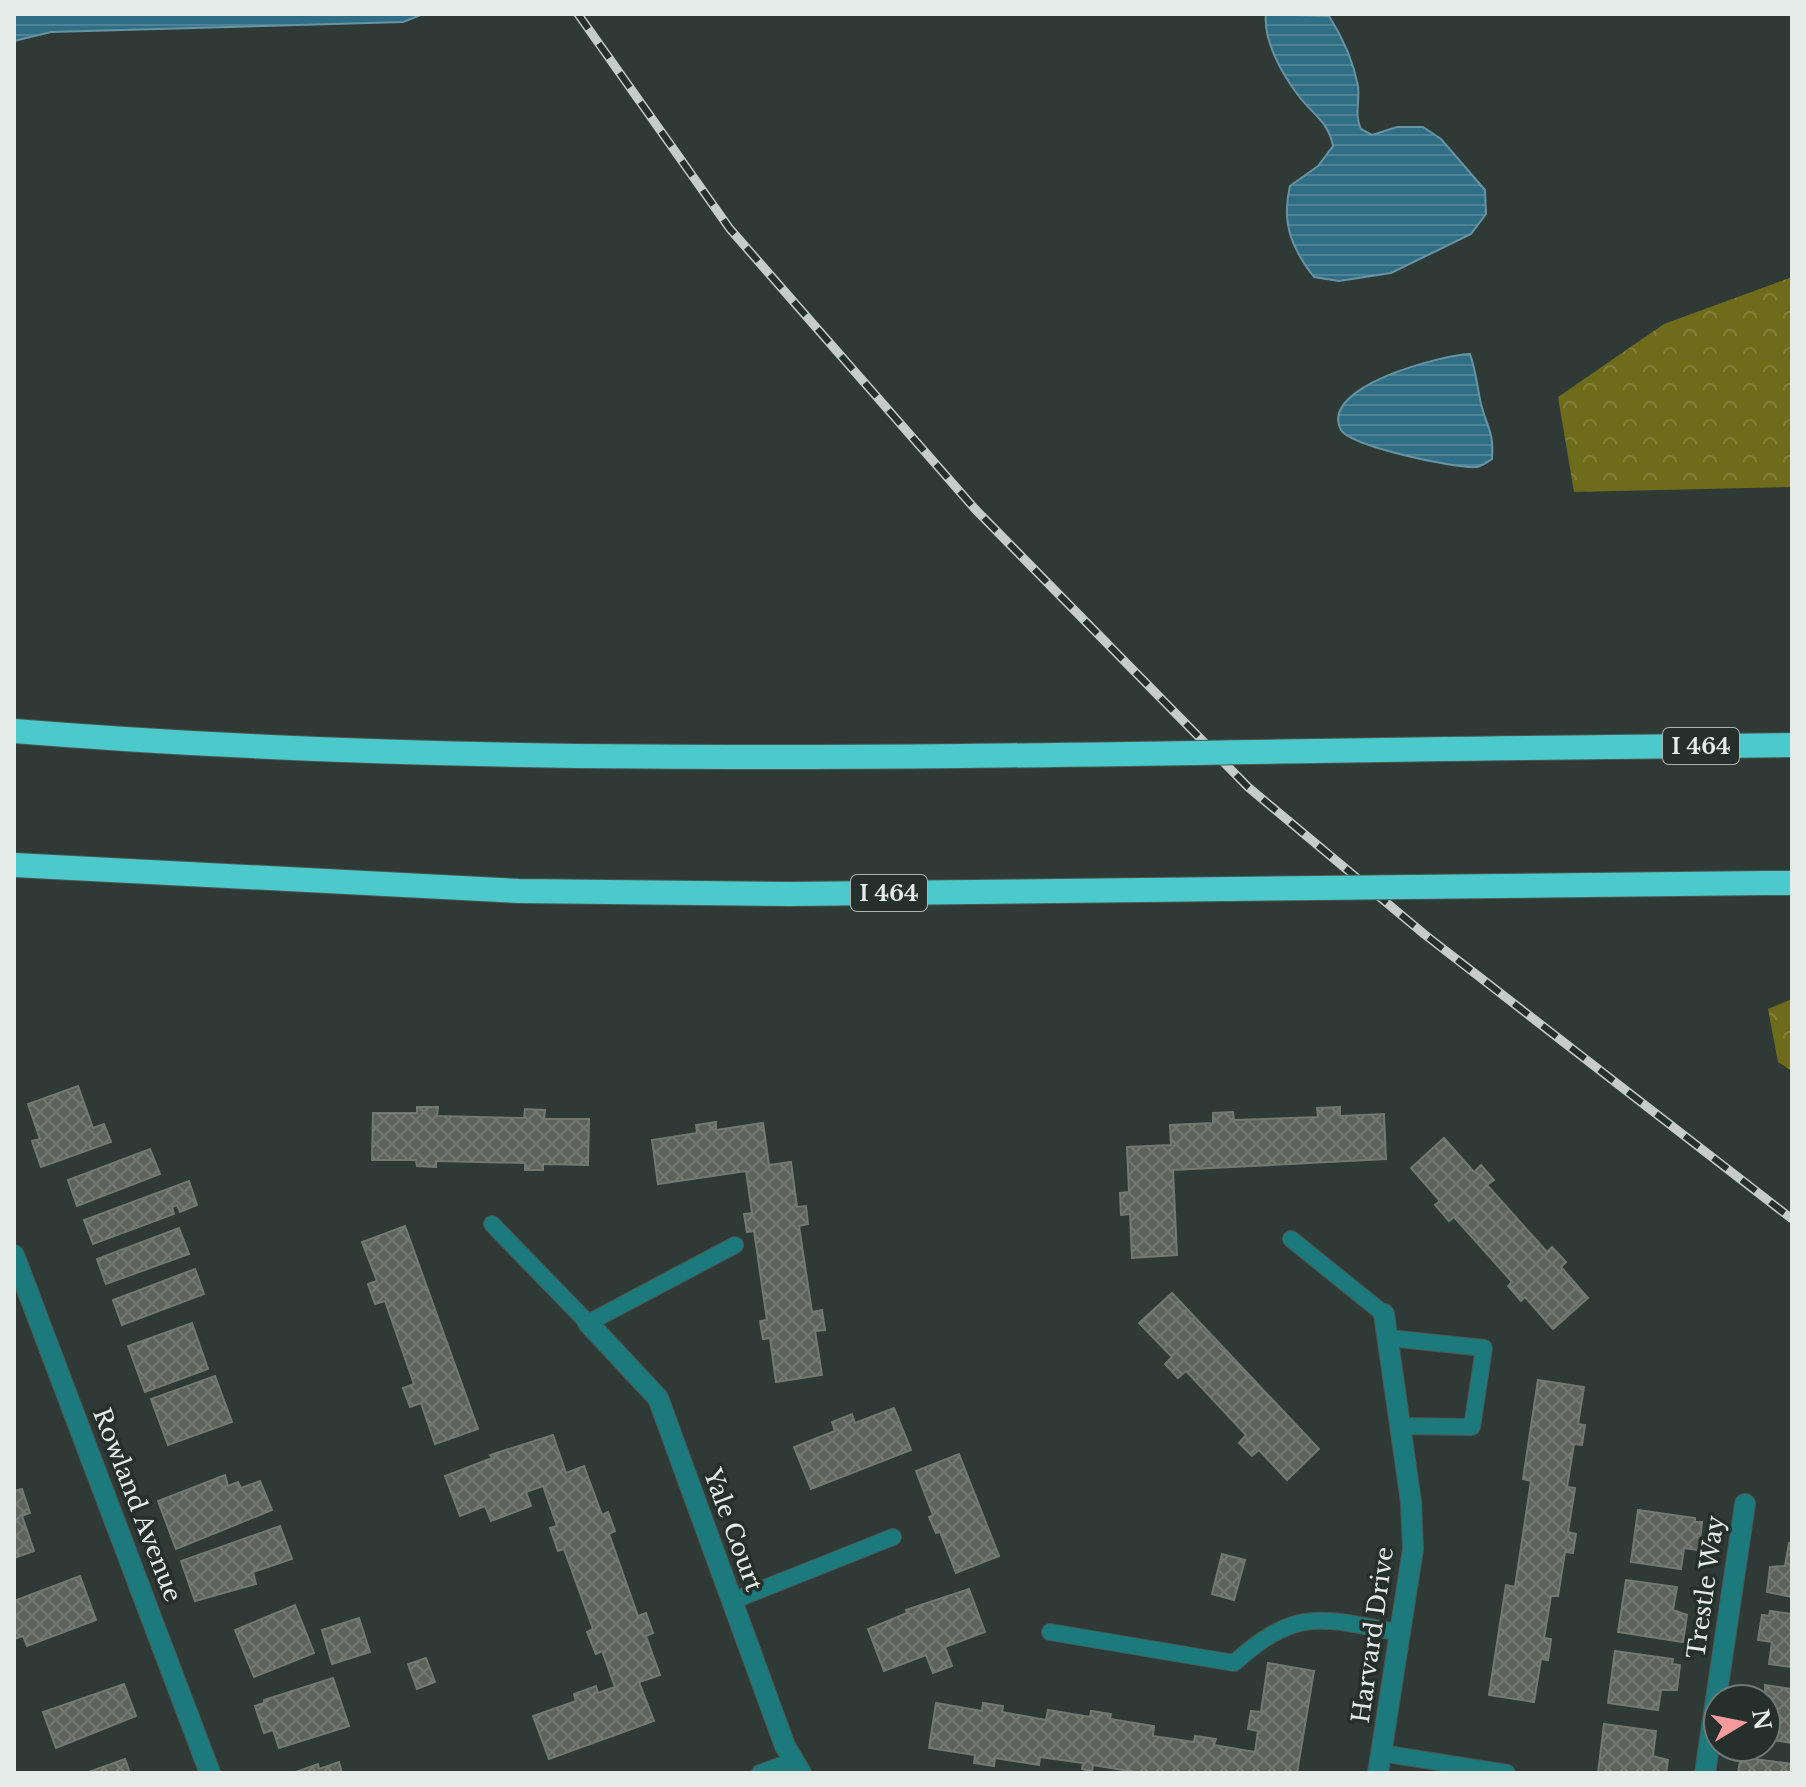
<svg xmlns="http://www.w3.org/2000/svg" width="1806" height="1787" font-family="'Libre Baskerville',serif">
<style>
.forest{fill:url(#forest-crowns)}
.water{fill:url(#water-rules);stroke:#6694a3;stroke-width:2}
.building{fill:url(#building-cross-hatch);stroke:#727970;stroke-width:2}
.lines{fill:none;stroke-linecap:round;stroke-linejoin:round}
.lane-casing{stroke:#4c5552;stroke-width:18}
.street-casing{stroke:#4c5552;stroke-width:22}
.highway-casing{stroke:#4c5552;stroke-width:26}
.lane{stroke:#1d7a7c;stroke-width:16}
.street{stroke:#1d7a7c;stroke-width:20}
.highway{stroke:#4bc9cb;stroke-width:24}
.rail-casing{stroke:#c5ccc9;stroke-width:9}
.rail{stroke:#252f2b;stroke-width:6;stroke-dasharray:18;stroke-linecap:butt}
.highway-bridge-casing{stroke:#4c5552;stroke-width:26;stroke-linecap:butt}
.highway-bridge{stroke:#4bc9cb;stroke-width:24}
.labels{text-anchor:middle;stroke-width:7;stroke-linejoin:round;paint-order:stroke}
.shield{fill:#252f2b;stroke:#abb3af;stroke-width:2}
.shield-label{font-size:22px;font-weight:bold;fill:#e4ebe8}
.street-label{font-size:24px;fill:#e4ebe8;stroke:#252f2b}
</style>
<defs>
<pattern id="forest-crowns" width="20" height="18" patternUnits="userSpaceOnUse" patternTransform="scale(2)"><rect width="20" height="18" fill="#6e6b1b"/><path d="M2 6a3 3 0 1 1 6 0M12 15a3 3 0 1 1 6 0" fill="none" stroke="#83803c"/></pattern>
<pattern id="water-rules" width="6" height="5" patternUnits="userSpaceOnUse" patternTransform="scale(2)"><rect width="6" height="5" fill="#306e86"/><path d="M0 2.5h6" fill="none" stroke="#4e8397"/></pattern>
<pattern id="building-cross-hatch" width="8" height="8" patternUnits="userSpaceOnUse" patternTransform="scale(2)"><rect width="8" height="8" fill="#5d635b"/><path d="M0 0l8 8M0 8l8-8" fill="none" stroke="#747a73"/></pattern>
</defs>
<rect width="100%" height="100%" fill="#2f3935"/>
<g class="forest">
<path d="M 1792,277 L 1792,487 L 1574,492 L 1558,397 L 1664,324 Z"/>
<path d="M 1792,999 L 1792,1071 L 1778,1062 L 1768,1009 Z"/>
</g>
<g class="water">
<path d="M 14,14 L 423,14 L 403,22 L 51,32 L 14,41 Z"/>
<path d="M 1266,14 L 1329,16 C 1343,38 1353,60 1358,86 C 1360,101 1354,115 1361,129 L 1372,135 L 1397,127 L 1423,127 L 1441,139 L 1485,190 L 1486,214 L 1471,234 L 1391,273 L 1339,281 L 1314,277 C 1292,249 1281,223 1290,186 L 1318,166 L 1333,146 C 1329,122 1312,114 1298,95 C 1282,74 1263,40 1266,14 Z"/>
<path d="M 1470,354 C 1476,371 1477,386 1481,404 C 1487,428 1494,431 1492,459 C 1487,462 1481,467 1476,467 C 1456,469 1350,446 1341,430 C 1318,386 1443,355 1470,354 Z"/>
</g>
<g class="building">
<path d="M 78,1086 L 93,1128 L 104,1124 L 111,1142 L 41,1167 L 32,1141 L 40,1139 L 28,1104 Z"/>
<path d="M 417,1107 L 438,1107 L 437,1116 L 524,1118 L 525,1109 L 545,1110 L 544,1119 L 589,1119 L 588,1165 L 543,1164 L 543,1170 L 525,1170 L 525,1163 L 436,1161 L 436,1167 L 417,1166 L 416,1160 L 372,1160 L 373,1113 L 417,1113 Z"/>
<path d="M 1340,1107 L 1340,1116 L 1384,1114 L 1386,1159 L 1173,1170 L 1177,1255 L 1132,1258 L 1130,1214 L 1121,1215 L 1120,1193 L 1129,1192 L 1127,1147 L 1171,1145 L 1170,1125 L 1213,1123 L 1213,1113 L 1233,1112 L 1234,1120 L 1318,1117 L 1317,1108 Z"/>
<path d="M 716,1122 L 716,1130 L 763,1123 L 769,1165 L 791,1162 L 797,1207 L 806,1206 L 808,1224 L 799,1226 L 812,1312 L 822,1310 L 825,1330 L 815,1331 L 822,1375 L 776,1382 L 770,1338 L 763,1339 L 760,1321 L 767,1320 L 754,1231 L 747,1232 L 744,1214 L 752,1213 L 746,1171 L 658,1184 L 652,1140 L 697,1133 L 696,1125 Z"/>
<path d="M 1444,1138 L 1474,1172 L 1481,1165 L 1494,1180 L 1487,1185 L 1547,1252 L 1552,1247 L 1566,1262 L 1561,1267 L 1588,1298 L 1553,1329 L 1525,1297 L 1521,1301 L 1508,1286 L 1512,1282 L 1454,1217 L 1449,1221 L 1435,1205 L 1440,1201 L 1411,1168 Z"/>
<path d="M 150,1149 L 160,1174 L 77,1206 L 68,1180 Z"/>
<path d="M 189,1181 L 197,1205 L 180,1212 L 177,1205 L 172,1207 L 174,1214 L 93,1244 L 84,1220 Z"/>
<path d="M 405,1226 L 478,1429 L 435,1444 L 421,1403 L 410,1407 L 403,1388 L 414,1384 L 385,1301 L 375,1304 L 368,1284 L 377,1281 L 362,1242 Z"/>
<path d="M 179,1228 L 189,1254 L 106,1284 L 97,1259 Z"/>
<path d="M 195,1269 L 204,1294 L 122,1325 L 113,1300 Z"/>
<path d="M 1172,1293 L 1319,1449 L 1287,1480 L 1259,1450 L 1252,1456 L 1239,1443 L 1246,1435 L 1186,1371 L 1178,1378 L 1165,1364 L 1172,1357 L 1139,1323 Z"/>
<path d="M 192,1323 L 208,1369 L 145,1392 L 128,1346 Z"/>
<path d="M 215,1376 L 232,1422 L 168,1445 L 151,1399 Z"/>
<path d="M 1538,1380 L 1584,1387 L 1578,1424 L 1585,1425 L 1582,1445 L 1574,1444 L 1567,1487 L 1575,1488 L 1568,1532 L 1576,1534 L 1573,1553 L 1565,1552 L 1558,1596 L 1551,1596 L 1544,1638 L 1551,1639 L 1548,1660 L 1541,1659 L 1534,1702 L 1489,1695 L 1506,1585 L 1515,1587 L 1531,1481 L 1523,1479 Z"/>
<path d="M 894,1408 L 911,1450 L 811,1489 L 794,1447 L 835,1431 L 832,1422 L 852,1414 L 855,1423 Z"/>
<path d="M 553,1435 L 566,1473 L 584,1466 L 602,1515 L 608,1512 L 615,1531 L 609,1534 L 638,1616 L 646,1613 L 653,1633 L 646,1636 L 660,1675 L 639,1682 L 654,1721 L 549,1759 L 533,1716 L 576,1701 L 574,1694 L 596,1686 L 598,1693 L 615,1687 L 602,1651 L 596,1654 L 587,1632 L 593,1629 L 564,1549 L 558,1551 L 550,1528 L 557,1526 L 543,1486 L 526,1492 L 531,1506 L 491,1521 L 485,1506 L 460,1516 L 445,1476 L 492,1458 L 490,1455 Z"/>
<path d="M 959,1454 L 999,1556 L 956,1573 L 940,1532 L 936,1533 L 929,1517 L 933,1515 L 916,1471 Z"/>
<path d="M 225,1475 L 228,1486 L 238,1482 L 241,1488 L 260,1481 L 272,1510 L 176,1549 L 158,1501 Z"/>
<path d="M 22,1489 L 30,1513 L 22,1516 L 34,1551 L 14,1558 L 14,1491 Z"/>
<path d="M 1638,1510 L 1695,1518 L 1695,1522 L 1702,1522 L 1699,1550 L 1684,1548 L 1681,1569 L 1631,1562 Z"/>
<path d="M 280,1526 L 292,1559 L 253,1572 L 256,1584 L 195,1601 L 181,1561 Z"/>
<path d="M 1789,1543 L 1792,1544 L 1792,1597 L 1767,1592 L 1770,1567 L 1785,1566 Z"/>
<path d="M 1222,1554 L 1245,1560 L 1234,1600 L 1212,1594 Z"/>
<path d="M 80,1576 L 96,1620 L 27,1646 L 23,1636 L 14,1639 L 14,1601 Z"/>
<path d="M 1626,1580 L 1677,1587 L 1673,1610 L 1687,1615 L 1683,1642 L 1618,1632 Z"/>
<path d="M 969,1589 L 985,1632 L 945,1647 L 952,1666 L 933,1673 L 926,1655 L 884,1671 L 868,1629 L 907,1613 L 906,1610 Z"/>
<path d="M 295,1605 L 314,1653 L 254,1677 L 235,1630 Z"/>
<path d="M 1770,1611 L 1792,1614 L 1792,1667 L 1769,1664 L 1772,1642 L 1758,1640 L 1762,1615 L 1769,1616 Z"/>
<path d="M 359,1618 L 370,1652 L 332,1664 L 322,1630 Z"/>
<path d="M 1615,1651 L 1673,1659 L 1672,1664 L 1680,1665 L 1677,1690 L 1661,1690 L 1658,1710 L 1608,1703 Z"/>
<path d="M 426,1658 L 435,1682 L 417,1689 L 408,1664 Z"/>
<path d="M 1268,1663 L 1314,1671 L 1297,1773 L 1141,1773 L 1093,1765 L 1092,1771 L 1082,1769 L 1083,1763 L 1040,1757 L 1039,1765 L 995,1758 L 994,1766 L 974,1763 L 975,1755 L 929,1748 L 936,1703 L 982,1711 L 983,1703 L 1003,1706 L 1002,1712 L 1046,1720 L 1048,1710 L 1090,1717 L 1091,1711 L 1111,1714 L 1110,1719 L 1154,1726 L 1153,1736 L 1194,1742 L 1195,1736 L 1216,1739 L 1214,1745 L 1255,1752 L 1258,1731 L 1248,1729 L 1251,1711 L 1261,1712 Z"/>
<path d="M 333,1678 L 349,1726 L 279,1748 L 273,1730 L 264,1733 L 255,1706 L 264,1703 L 264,1700 Z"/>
<path d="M 124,1684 L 136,1716 L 56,1748 L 43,1712 Z"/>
<path d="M 1765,1685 L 1792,1689 L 1792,1743 L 1766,1739 Z"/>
<path d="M 1604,1724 L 1656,1731 L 1653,1756 L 1668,1760 L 1666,1773 L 1598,1773 Z"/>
<path d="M 1747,1758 L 1792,1764 L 1792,1773 L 1738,1773 L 1740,1761 L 1746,1762 Z"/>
<path d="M 125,1759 L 130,1773 L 86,1773 Z"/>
<path d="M 339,1762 L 342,1773 L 293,1773 L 318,1764 L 319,1769 Z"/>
</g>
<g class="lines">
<g class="lane-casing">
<g id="lane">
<path d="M 492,1224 L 588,1323 L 735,1245"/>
<path d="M 1291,1239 L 1384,1314"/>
<path d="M 1389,1338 L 1484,1348 L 1472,1427 L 1400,1426"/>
<path d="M 732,1601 L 893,1537"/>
<path d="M 1050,1632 L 1234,1663 C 1299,1605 1322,1619 1402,1633"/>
<path d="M 1381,1753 L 1507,1773"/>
<path d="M 760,1773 L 793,1761"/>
</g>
</g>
<g class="street-casing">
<g id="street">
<path d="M 14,1255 L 210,1773"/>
<path d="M 588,1323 L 658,1398 L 785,1746 L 801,1773"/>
<path d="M 1378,1773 L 1413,1549 L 1411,1502 L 1384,1314"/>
<path d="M 1705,1773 L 1745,1504"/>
</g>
</g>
<g class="highway-casing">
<g id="highway">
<path d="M 1609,747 L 1792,745"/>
<path d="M 1765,883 L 1792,883"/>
</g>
</g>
<use href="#lane" class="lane"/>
<use href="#street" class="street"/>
<use href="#highway" class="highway"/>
<g class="rail-casing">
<path id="rail" d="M 578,14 L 730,229 L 975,509 L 1248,787 L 1424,934 L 1792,1219"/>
</g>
<use href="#rail" class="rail"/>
<g class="highway-bridge-casing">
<g id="highway-bridge">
<path d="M 14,731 C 544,774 1078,752 1609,747"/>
<path d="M 14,865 L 519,891 L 790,894 L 1765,883"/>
</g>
</g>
<use href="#highway-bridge" class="highway-bridge"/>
</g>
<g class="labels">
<g class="shield">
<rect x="1663" y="728" width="76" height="36" rx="6"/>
<rect x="851" y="875" width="76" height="36" rx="6"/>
</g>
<g class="shield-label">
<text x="1701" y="754">I 464</text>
<text x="889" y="901">I 464</text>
</g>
<g class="street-label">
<text transform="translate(137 1505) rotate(69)" y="8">Rowland Avenue</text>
<text transform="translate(733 1530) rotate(70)" y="8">Yale Court</text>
<text transform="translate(1706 1587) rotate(-82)" y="8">Trestle Way</text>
<text transform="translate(1373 1635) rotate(-82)" y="8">Harvard Drive</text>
</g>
</g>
<rect width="1806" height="1787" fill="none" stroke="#e4ebe8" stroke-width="32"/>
<g transform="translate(1742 1723) rotate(80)"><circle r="38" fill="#252f2b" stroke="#717a77" stroke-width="2"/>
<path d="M0-6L14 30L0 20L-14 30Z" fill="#f59b9d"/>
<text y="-12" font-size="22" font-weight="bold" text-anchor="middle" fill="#e4ebe8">N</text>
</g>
</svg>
